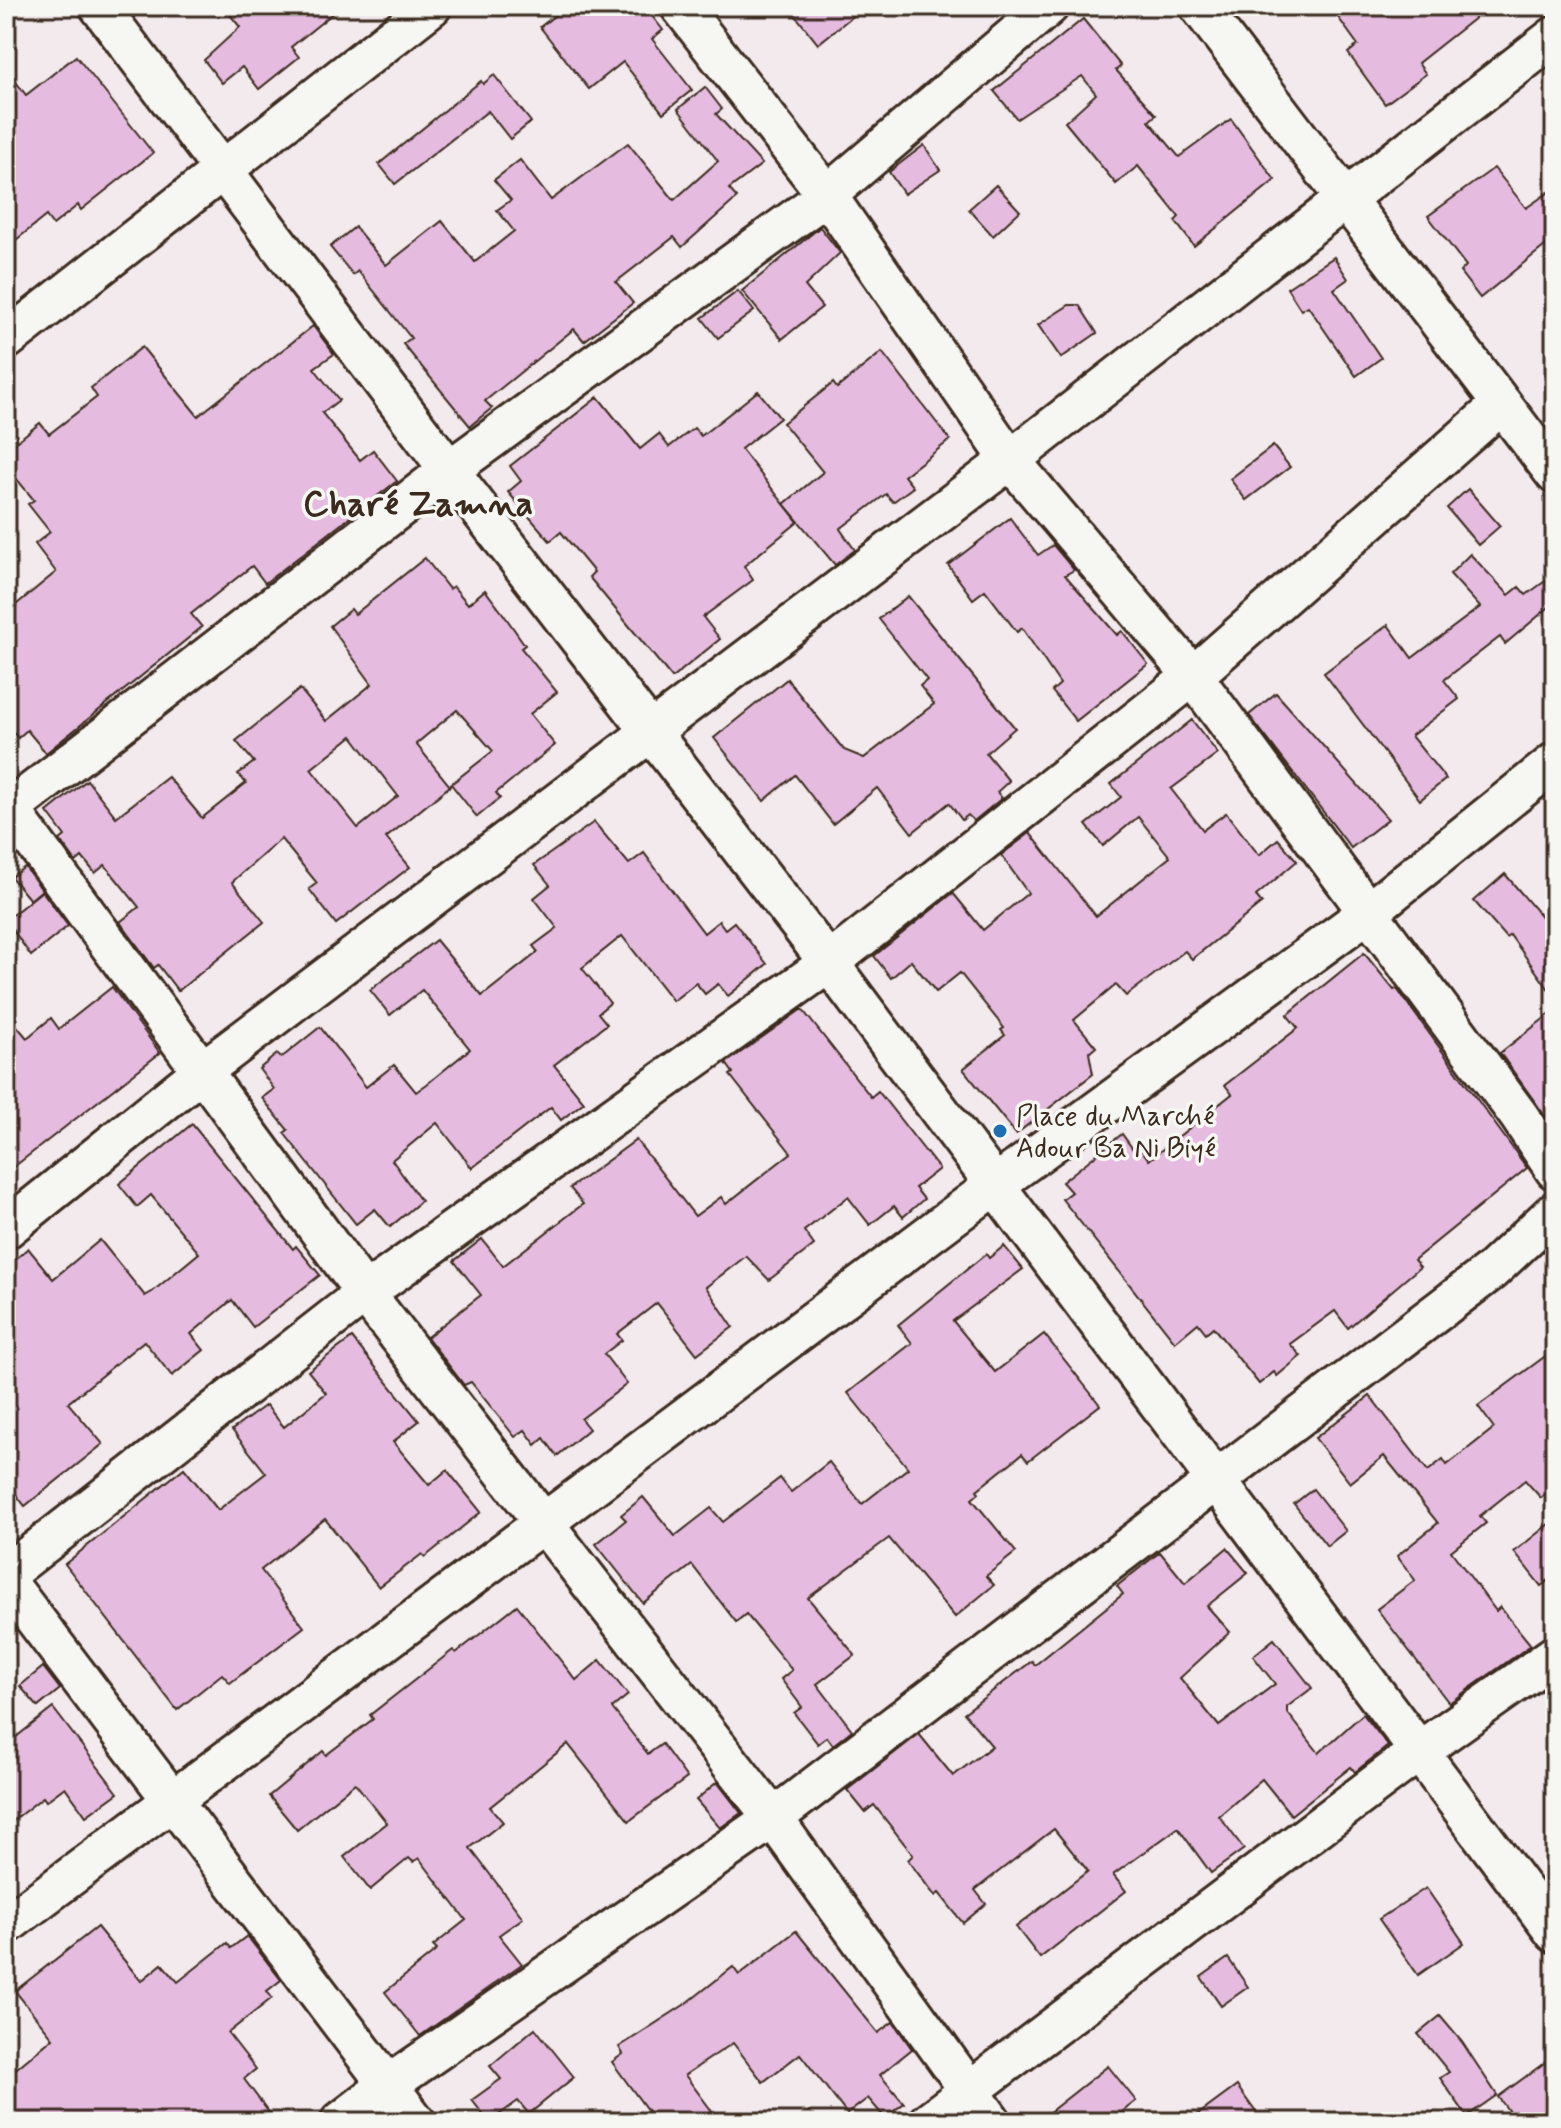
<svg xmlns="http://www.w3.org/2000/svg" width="1561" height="2128" font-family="Mynerve,sans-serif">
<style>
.building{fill:#e6bbe0;stroke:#3b2a1e;stroke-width:2;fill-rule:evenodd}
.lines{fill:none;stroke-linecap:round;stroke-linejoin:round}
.minor-casing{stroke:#3b2a1e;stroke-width:44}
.minor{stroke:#f6f6f2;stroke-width:38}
.poi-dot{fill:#1f6fb2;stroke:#f6f6f2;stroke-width:3}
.labels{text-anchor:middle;stroke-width:7;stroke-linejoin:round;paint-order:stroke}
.poi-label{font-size:28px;fill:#3b2a1e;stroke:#f6f6f2;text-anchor:start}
.district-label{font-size:36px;font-weight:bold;fill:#3b2a1e;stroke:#f6f6f2}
</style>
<rect width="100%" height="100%" fill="#f3eaee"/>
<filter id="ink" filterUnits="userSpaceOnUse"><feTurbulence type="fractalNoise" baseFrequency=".0125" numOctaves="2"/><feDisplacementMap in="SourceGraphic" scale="16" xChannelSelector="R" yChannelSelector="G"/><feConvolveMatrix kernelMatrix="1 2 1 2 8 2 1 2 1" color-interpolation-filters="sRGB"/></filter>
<g filter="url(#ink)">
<g class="building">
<path d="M 223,6 L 342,6 L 291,47 L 299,57 L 259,89 L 242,67 L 222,83 L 204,60 L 240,27 Z"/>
<path d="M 567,6 L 644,6 L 663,30 L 652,39 L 692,90 L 663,113 L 623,62 L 589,89 L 540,27 Z"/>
<path d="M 788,6 L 865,6 L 818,44 Z"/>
<path d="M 1330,6 L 1490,6 L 1418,63 L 1426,74 L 1385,104 L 1348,53 L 1358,45 Z"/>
<path d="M 1083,19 L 1121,66 L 1116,70 L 1156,115 L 1149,121 L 1179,157 L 1231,119 L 1275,180 L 1194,246 L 1175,221 L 1179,217 L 1138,166 L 1116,184 L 1065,122 L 1096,94 L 1082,76 L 1017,119 L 994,91 Z"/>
<path d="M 76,56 L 153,153 L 81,210 L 78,205 L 53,225 L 46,216 L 6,248 L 6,69 L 26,95 Z"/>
<path d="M 494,75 L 531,122 L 510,139 L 488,111 L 395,184 L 379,164 L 481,81 L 483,84 Z"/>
<path d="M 705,87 L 722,109 L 716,114 L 762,164 L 729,189 L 737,198 L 682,247 L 674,237 L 616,282 L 633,303 L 584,341 L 574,329 L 485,401 L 492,408 L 470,426 L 403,344 L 411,338 L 358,271 L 353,275 L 330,247 L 355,227 L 386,265 L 442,221 L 475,262 L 514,231 L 497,210 L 511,200 L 494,180 L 520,160 L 551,200 L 628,143 L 674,200 L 718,161 L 678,109 Z"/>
<path d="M 924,145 L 940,170 L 904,194 L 889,172 Z"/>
<path d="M 1494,168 L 1526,208 L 1555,188 L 1555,238 L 1480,298 L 1460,272 L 1466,266 L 1428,216 Z"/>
<path d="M 996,185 L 1020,211 L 993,236 L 969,209 Z"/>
<path d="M 820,227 L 840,253 L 805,286 L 822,307 L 782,339 L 742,291 Z"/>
<path d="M 1334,257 L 1348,279 L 1334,289 L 1381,358 L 1356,376 L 1308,306 L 1301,310 L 1287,288 Z"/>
<path d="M 738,291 L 754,311 L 718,338 L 702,318 Z"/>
<path d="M 1069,305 L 1079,305 L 1097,333 L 1061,358 L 1038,325 Z"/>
<path d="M 313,326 L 334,354 L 314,368 L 339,400 L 322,413 L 360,460 L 373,450 L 397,481 L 265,583 L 252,566 L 191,614 L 202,627 L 46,753 L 27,730 L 18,738 L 6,724 L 6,613 L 56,572 L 35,544 L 50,532 L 28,504 L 34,500 L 6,466 L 6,450 L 40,423 L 49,434 L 97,397 L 91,388 L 142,347 L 198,416 Z"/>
<path d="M 882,352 L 950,440 L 904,476 L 913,487 L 893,502 L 886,494 L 840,529 L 855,550 L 835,565 L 784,504 L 823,472 L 783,423 L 833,383 L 837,388 Z"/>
<path d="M 758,391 L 780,418 L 741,449 L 798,522 L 744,566 L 753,580 L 703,617 L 720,639 L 672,678 L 589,577 L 594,572 L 561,532 L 550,541 L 508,492 L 521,481 L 510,466 L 598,397 L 640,449 L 659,434 L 669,447 L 694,428 L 701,436 Z"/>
<path d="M 1273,446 L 1290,467 L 1246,500 L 1230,479 Z"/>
<path d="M 1468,489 L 1500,526 L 1478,545 L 1447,508 Z"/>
<path d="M 1010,518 L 1038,555 L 1053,545 L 1074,570 L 1065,575 L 1117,635 L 1122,631 L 1148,664 L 1076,721 L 1052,691 L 1060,684 L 1022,628 L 1017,632 L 985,590 L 973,599 L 948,565 Z"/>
<path d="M 1470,554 L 1509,595 L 1519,587 L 1526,595 L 1555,574 L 1555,602 L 1505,644 L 1500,637 L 1444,680 L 1459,699 L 1411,736 L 1446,779 L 1420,800 L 1324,673 L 1388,625 L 1412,658 L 1480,607 L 1450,574 Z"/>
<path d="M 425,558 L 449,589 L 453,586 L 468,604 L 485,590 L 504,615 L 525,645 L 521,648 L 557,692 L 530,714 L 555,745 L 496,793 L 500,798 L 477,817 L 451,784 L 493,751 L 457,710 L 416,744 L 450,786 L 386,838 L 410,867 L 336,924 L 309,889 L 317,883 L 281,839 L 232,882 L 264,922 L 178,991 L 158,965 L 154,968 L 120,922 L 139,907 L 105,865 L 95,873 L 82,857 L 76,862 L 60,840 L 65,836 L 47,812 L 87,780 L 116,817 L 168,777 L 202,818 L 246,783 L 238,774 L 254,762 L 236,741 L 300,689 L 326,721 L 372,684 L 330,626 L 351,609 L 355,614 ZM 352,736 L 398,796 L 358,828 L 311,769 Z"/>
<path d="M 908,596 L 1015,728 L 986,753 L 1009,781 L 997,792 L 1002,798 L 974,821 L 968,815 L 962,820 L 949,803 L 912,833 L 877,788 L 833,824 L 795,775 L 764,801 L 714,738 L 787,679 L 844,750 L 864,758 L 934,704 L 920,686 L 927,680 L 879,619 Z"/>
<path d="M 1276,693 L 1388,819 L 1351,848 L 1249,715 Z"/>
<path d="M 1192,720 L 1218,754 L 1171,789 L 1203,830 L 1226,813 L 1259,855 L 1278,839 L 1297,861 L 1256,896 L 1262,903 L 1192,959 L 1185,951 L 1126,996 L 1116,985 L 1074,1020 L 1096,1047 L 1089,1053 L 1093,1074 L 1016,1134 L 963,1069 L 1005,1035 L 1001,1030 L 1004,1028 L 960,973 L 936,992 L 911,961 L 891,978 L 874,956 L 953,893 L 983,930 L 1028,893 L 1001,855 L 1030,833 L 1096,916 L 1170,857 L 1138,817 L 1103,846 L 1086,825 L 1121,797 L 1111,784 Z"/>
<path d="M 594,822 L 629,864 L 644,853 L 704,933 L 719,921 L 725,929 L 734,922 L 767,964 L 728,996 L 718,984 L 705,994 L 696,983 L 673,1001 L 622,936 L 582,968 L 610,1003 L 598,1013 L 607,1024 L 554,1065 L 584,1102 L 561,1120 L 551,1107 L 472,1168 L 437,1123 L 392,1160 L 421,1201 L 390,1227 L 375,1209 L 356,1224 L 284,1133 L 288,1130 L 262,1098 L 274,1089 L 259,1069 L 277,1054 L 281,1058 L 320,1027 L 366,1087 L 394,1065 L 416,1092 L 427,1084 L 470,1049 L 422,990 L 390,1015 L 370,990 L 436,940 L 482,996 L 538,952 L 533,946 L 557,928 L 534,898 L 550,885 L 534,865 Z"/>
<path d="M 25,867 L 42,890 L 30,900 L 11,877 Z"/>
<path d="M 1505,874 L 1555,933 L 1555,998 L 1510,935 L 1506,938 L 1474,901 Z"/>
<path d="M 42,891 L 68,926 L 31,956 L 6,920 Z"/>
<path d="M 1364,953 L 1394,990 L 1397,989 L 1527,1168 L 1414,1260 L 1420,1267 L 1348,1328 L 1335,1311 L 1290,1344 L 1301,1356 L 1277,1376 L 1274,1372 L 1259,1384 L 1213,1327 L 1206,1333 L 1198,1323 L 1175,1342 L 1062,1199 L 1071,1192 L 1062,1182 L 1122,1134 L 1135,1152 L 1140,1148 L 1149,1160 L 1232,1094 L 1225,1085 L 1298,1028 L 1287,1015 Z"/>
<path d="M 112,987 L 160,1053 L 6,1173 L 6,1013 L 27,1038 L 51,1018 L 59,1029 Z"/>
<path d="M 802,1009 L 871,1097 L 878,1091 L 939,1169 L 915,1188 L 924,1199 L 903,1217 L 894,1206 L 870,1225 L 848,1197 L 804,1231 L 814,1245 L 769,1280 L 746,1256 L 706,1287 L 733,1327 L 697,1354 L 657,1303 L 617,1334 L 622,1340 L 604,1354 L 627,1384 L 581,1419 L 589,1429 L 557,1456 L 544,1438 L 536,1445 L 525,1430 L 515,1437 L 471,1382 L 464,1385 L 427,1337 L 481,1295 L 454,1261 L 482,1239 L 503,1266 L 583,1204 L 570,1188 L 636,1140 L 695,1216 L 721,1197 L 726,1204 L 791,1153 L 730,1075 L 733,1073 L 726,1063 Z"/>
<path d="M 1555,1010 L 1555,1130 L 1500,1053 Z"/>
<path d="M 192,1124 L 293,1249 L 296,1246 L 320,1275 L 253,1327 L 232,1300 L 191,1334 L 204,1350 L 172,1376 L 144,1341 L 68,1403 L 103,1444 L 25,1506 L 6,1482 L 6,1268 L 28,1248 L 53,1279 L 100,1240 L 145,1296 L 152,1292 L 199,1253 L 151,1195 L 137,1207 L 119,1184 Z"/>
<path d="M 1004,1246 L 1023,1269 L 953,1321 L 995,1372 L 1044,1334 L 1100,1405 L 1028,1461 L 1022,1454 L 977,1490 L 979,1493 L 972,1499 L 1016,1552 L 986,1576 L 994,1585 L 955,1617 L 889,1538 L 808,1598 L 855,1655 L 817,1684 L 852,1730 L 833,1745 L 827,1737 L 818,1744 L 794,1713 L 802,1707 L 781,1679 L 792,1670 L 746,1614 L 736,1622 L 692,1565 L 643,1603 L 596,1544 L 626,1520 L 621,1515 L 643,1497 L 675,1536 L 711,1508 L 723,1522 L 780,1478 L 791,1492 L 829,1462 L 862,1504 L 908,1468 L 848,1393 L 912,1343 L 898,1325 L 986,1254 L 989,1258 Z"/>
<path d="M 352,1338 L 419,1421 L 393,1442 L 429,1485 L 447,1470 L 481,1512 L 425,1557 L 422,1554 L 379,1587 L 325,1519 L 261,1570 L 304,1627 L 230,1683 L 222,1674 L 177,1710 L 65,1564 L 184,1468 L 218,1510 L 266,1473 L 232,1430 L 266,1405 L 284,1427 L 326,1393 L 308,1371 Z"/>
<path d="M 1555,1349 L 1555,1486 L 1541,1498 L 1525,1480 L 1480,1516 L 1486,1523 L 1451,1551 L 1496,1611 L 1500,1607 L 1531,1645 L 1449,1703 L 1377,1609 L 1415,1580 L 1397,1556 L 1438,1523 L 1384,1456 L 1350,1483 L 1315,1438 L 1370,1396 L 1428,1471 L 1443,1459 L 1447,1465 L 1494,1428 L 1478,1406 Z"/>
<path d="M 1313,1489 L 1346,1531 L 1327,1546 L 1294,1504 Z"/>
<path d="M 1555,1519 L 1555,1575 L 1541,1586 L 1514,1552 Z"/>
<path d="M 1227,1548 L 1248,1573 L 1207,1606 L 1230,1632 L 1180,1678 L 1219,1726 L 1275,1684 L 1253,1656 L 1274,1639 L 1312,1688 L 1287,1707 L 1287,1712 L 1319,1753 L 1363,1714 L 1388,1746 L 1355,1772 L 1351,1767 L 1291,1815 L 1262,1779 L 1219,1816 L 1244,1849 L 1211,1873 L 1178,1828 L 1113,1875 L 1126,1891 L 1040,1958 L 1016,1927 L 1088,1871 L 1054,1829 L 975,1890 L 986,1904 L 963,1923 L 939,1893 L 935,1896 L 908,1860 L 913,1855 L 874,1805 L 865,1812 L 847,1790 L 919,1734 L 953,1776 L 992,1746 L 964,1713 L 1032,1661 L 1035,1665 L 1123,1594 L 1117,1586 L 1160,1552 L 1185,1583 Z"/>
<path d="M 517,1605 L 576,1680 L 600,1660 L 628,1695 L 612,1708 L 648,1754 L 662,1744 L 687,1778 L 629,1821 L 568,1744 L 490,1807 L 503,1822 L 470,1848 L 523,1918 L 499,1935 L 522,1964 L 420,2036 L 385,1992 L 437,1950 L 433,1946 L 466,1920 L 419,1858 L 413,1862 L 409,1858 L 370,1890 L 344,1857 L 387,1823 L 355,1783 L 297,1830 L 269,1796 L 323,1751 L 326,1755 L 373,1719 L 370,1715 L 453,1650 L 456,1653 Z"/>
<path d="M 43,1667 L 60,1689 L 38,1707 L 20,1686 Z"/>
<path d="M 53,1708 L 118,1793 L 86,1816 L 65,1787 L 46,1801 L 43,1797 L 6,1826 L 6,1745 Z"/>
<path d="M 717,1782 L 741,1813 L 720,1828 L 696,1800 Z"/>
<path d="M 1426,1888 L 1464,1943 L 1418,1975 L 1379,1919 Z"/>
<path d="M 97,1927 L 141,1981 L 162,1964 L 178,1982 L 227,1943 L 231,1948 L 247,1936 L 281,1980 L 267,1991 L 272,1998 L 228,2033 L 256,2069 L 244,2079 L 276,2122 L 17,2122 L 6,2108 L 6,2077 L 53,2038 L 15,1991 Z"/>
<path d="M 796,1931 L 878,2033 L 893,2022 L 912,2049 L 880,2075 L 904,2103 L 885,2118 L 868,2098 L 847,2114 L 800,2054 L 763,2082 L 733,2043 L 685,2075 L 720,2122 L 656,2122 L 612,2062 L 623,2054 L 619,2047 L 687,2003 L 733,1967 L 739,1975 Z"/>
<path d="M 1228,1958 L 1248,1987 L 1221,2006 L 1201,1977 Z"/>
<path d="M 1440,2016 L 1462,2042 L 1497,2095 L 1467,2116 L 1440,2078 L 1449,2072 L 1418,2034 Z"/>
<path d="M 535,2028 L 574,2077 L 529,2114 L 518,2101 L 489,2122 L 472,2100 L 501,2079 L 490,2066 Z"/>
<path d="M 1555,2055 L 1555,2122 L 1517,2122 L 1498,2097 Z"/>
<path d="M 1108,2066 L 1136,2101 L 1109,2122 L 1037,2122 Z"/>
<path d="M 1237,2086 L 1263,2122 L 1188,2122 Z"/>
</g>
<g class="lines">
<g class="minor-casing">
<g id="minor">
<path d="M 99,6 L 449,470 L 829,963 L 1555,1933"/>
<path d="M 680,6 L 827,195 L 1010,460 L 1193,676 L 1519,1116 L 1555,1170"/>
<path d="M 1199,6 L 1555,474"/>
<path d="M 6,340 L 432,6"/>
<path d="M 6,804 L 365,1293 L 773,1818 L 992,2122"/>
<path d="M 6,812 L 449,470 L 827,195 L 1049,6"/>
<path d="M 6,1229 L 201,1072 L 1010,460 L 1555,36"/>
<path d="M 6,1574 L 365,1293 L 829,963 L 1193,676 L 1502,404"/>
<path d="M 6,1581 L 416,2122"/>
<path d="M 6,1925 L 995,1185 L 1366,914 L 1555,762"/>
<path d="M 340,2122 L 388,2085 L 773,1818 L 1491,1271 L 1555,1211"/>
<path d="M 928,2122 L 1418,1752 L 1555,1655"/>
</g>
</g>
<use href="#minor" class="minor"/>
</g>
</g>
<circle class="poi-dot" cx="1000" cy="1131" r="8"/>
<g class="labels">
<g class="poi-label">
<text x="1016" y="1125">Place du Marché<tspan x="1016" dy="32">Adour Ba Ni Biyé</tspan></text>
</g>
<g class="district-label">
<text x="418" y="515">Charé Zamna</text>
</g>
</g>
<rect width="1561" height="2128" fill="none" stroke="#f6f6f2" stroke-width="32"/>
<rect x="16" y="16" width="1529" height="2096" fill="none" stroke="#3b2a1e" stroke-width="3" filter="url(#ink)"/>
</svg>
